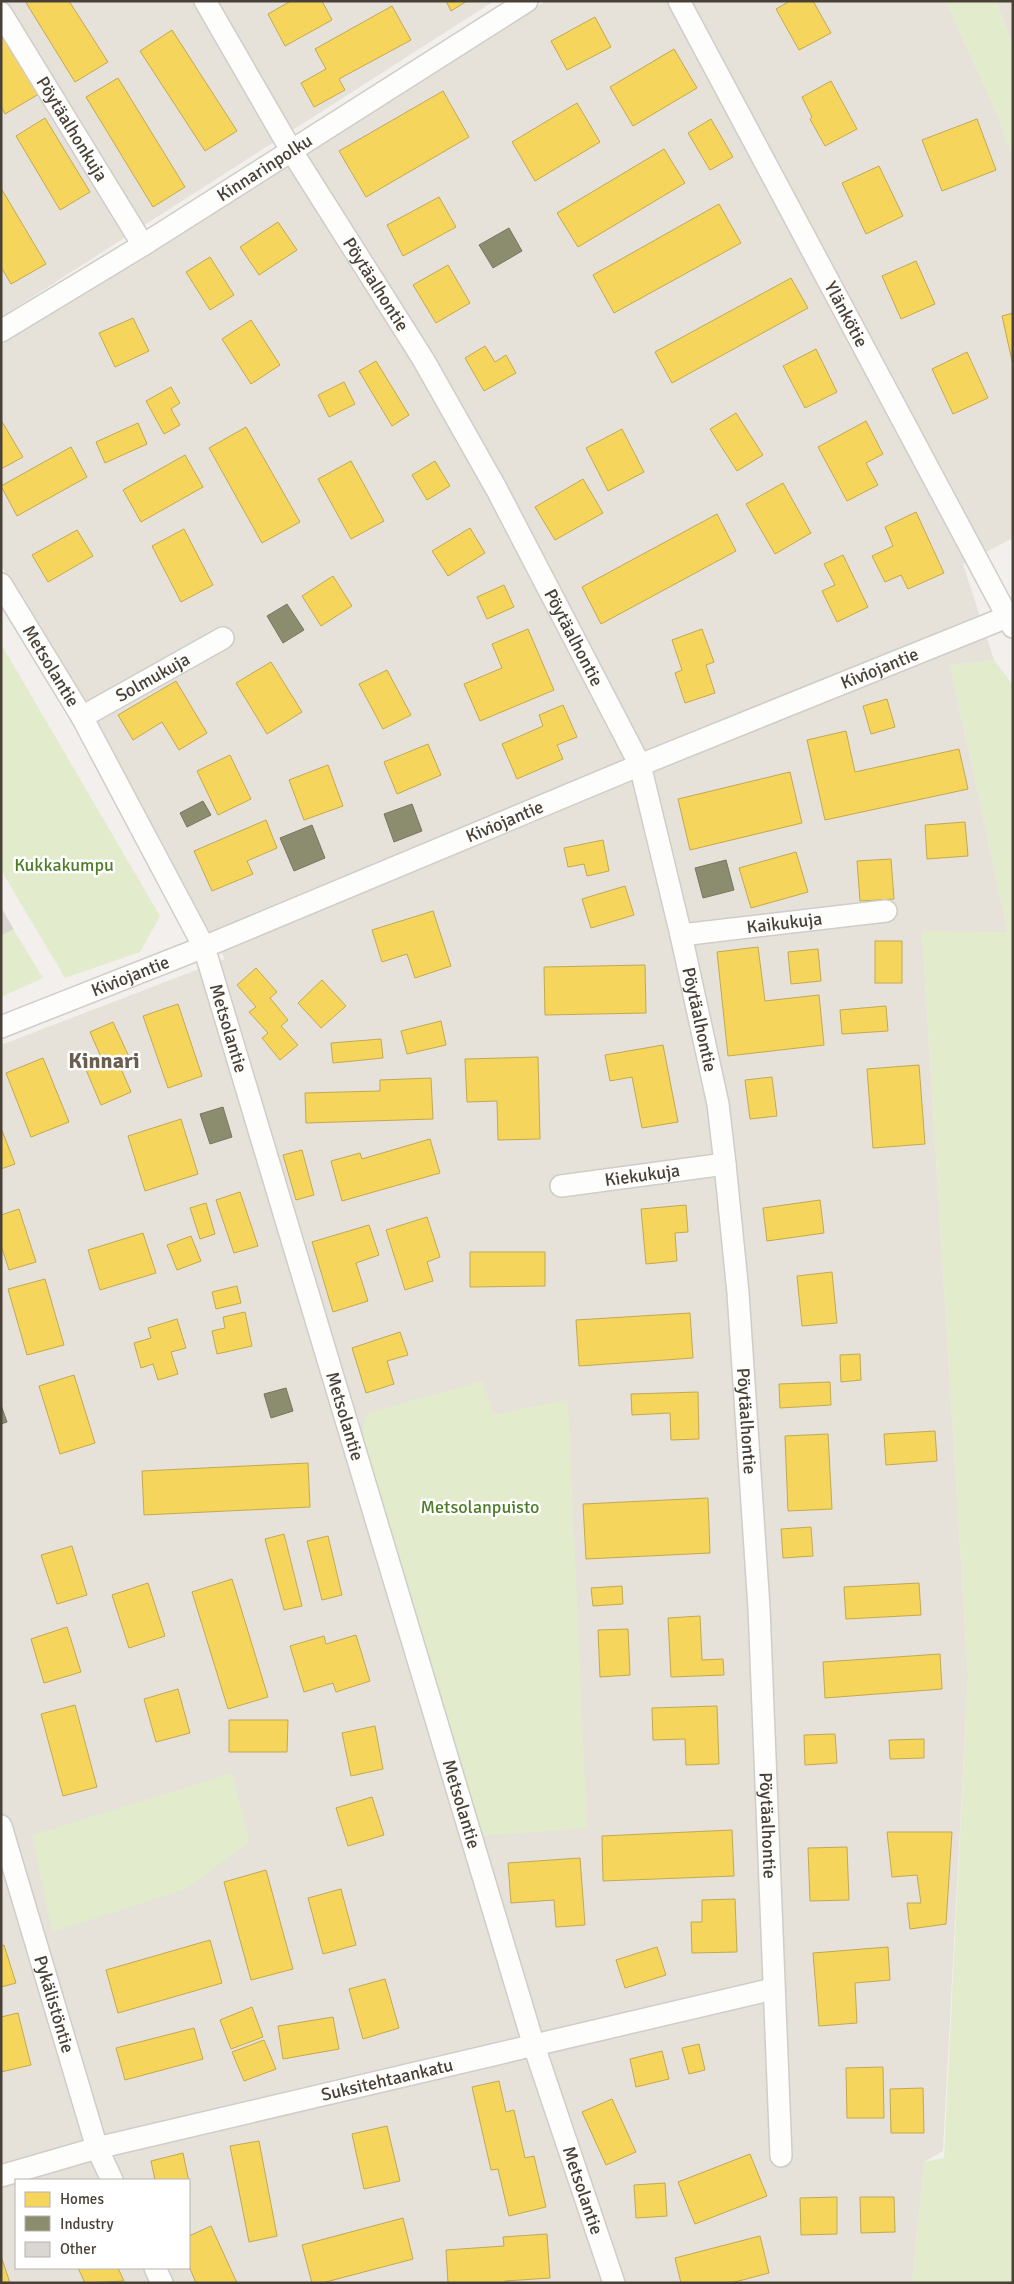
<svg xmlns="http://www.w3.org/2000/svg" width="1014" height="2284" font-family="Signika,sans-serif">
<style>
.residential{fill:#e6e1d9;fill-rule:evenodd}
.green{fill:#e2eccc}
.homes{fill:#f6d55c;stroke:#c2a951}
.industry{fill:#8c8c6e;stroke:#78765e}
.building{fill:#dad7d3;stroke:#dad6d2}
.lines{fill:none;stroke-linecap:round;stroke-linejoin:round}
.minor-casing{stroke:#d0cdc9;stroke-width:24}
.minor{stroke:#fdfdfc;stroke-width:21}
.labels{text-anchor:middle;stroke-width:5;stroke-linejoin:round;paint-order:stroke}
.street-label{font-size:18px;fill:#494137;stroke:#fff}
.park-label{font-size:18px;fill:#4e7d28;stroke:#fff}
.district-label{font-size:22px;font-weight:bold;fill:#6c5e4e;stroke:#fff}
</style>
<rect width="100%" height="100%" fill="#f2efec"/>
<g class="residential">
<path d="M 1,1 L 494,1 L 1,317 Z"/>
<path d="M 546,1 L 946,1 L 1000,121 L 1013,160 L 1013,538 L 963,564 L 994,660 L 950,665 L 1008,932 L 922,932 L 968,1676 L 943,2151 L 924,2162 L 912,2283 L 1,2283 L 1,1045 L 225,959 L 1,565 L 1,343 ZM 16,2180 L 189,2180 L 189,2268 L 16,2268 Z"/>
<path d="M 996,1 L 1013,1 L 1013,47 Z"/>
</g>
<g class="green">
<path d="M 946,1 L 996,1 L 1013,47 L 1013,160 L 1000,121 Z"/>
<path d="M 1,644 L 160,916 L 140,952 L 65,978 L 1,870 Z"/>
<path d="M 994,660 L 1013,685 L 1013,2283 L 912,2283 L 924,2162 L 944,2158 L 968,1676 L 922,931 L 1008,932 L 950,665 Z"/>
<path d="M 13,929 L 43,978 L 1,997 L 1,935 Z"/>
<path d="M 482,1381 L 494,1414 L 568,1400 L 587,1828 L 483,1836 L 362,1437 L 367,1413 Z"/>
<path d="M 232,1773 L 250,1842 L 186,1889 L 52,1932 L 32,1835 Z"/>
</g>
<g class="homes">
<path d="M 25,1 L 69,1 L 108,62 L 75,82 Z"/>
<path d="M 291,1 L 322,1 L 332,20 L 285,46 L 268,14 Z"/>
<path d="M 446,1 L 467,1 L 451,11 Z"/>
<path d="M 790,1 L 813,1 L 831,33 L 799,50 L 776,9 Z"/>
<path d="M 392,6 L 411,40 L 339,79 L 345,90 L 314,107 L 301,83 L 326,69 L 315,49 Z"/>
<path d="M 595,17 L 611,47 L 567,70 L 551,41 Z"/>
<path d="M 1,29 L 39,94 L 5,114 L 1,106 Z"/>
<path d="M 172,30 L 237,131 L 205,151 L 140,51 Z"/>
<path d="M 674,49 L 697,88 L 633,126 L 610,87 Z"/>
<path d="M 118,78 L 185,187 L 153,207 L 86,97 Z"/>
<path d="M 831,81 L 857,129 L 825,146 L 810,119 L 812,117 L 802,97 Z"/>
<path d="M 443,91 L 469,137 L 366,197 L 339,151 Z"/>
<path d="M 577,103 L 600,142 L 535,181 L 512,142 Z"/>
<path d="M 45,118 L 90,192 L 60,210 L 16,136 Z"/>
<path d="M 711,119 L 733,157 L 710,170 L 688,133 Z"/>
<path d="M 977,119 L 996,170 L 942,191 L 922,140 Z"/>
<path d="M 664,149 L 685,183 L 578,247 L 557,213 Z"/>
<path d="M 879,166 L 903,216 L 866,234 L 842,183 Z"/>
<path d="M 1,188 L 46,264 L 11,284 L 1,267 Z"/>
<path d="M 439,197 L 456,227 L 403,256 L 387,225 Z"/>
<path d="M 719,204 L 741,243 L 614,313 L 593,275 Z"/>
<path d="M 278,222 L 297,250 L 259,275 L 240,247 Z"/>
<path d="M 210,257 L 234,295 L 210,310 L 186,272 Z"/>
<path d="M 916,261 L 935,304 L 901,319 L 882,276 Z"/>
<path d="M 448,265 L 470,303 L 436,323 L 413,285 Z"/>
<path d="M 791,278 L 808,308 L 672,383 L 655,352 Z"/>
<path d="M 1013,313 L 1013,365 L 1002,316 Z"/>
<path d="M 133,318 L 149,351 L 115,367 L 99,333 Z"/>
<path d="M 251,320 L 280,365 L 251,384 L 222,339 Z"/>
<path d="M 485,346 L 495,362 L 506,355 L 516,373 L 484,391 L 465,358 Z"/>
<path d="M 816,349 L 837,392 L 805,408 L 783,366 Z"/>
<path d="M 967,352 L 988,398 L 953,414 L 932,369 Z"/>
<path d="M 376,361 L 409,415 L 392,426 L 359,371 Z"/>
<path d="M 344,382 L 355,404 L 329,417 L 318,395 Z"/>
<path d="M 171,387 L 180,403 L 171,409 L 180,425 L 164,434 L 146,401 Z"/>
<path d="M 736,413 L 763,455 L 737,471 L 710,429 Z"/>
<path d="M 1,420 L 23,457 L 1,469 Z"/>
<path d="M 866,421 L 883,454 L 866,463 L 878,485 L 847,501 L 818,447 Z"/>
<path d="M 138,423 L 147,444 L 105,463 L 96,442 Z"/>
<path d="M 246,427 L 300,522 L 262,543 L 209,448 Z"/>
<path d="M 622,429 L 644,472 L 608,491 L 586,448 Z"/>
<path d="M 71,447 L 87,477 L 17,516 L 1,486 Z"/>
<path d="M 185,455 L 203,487 L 141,522 L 123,490 Z"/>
<path d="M 351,461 L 384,521 L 351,539 L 318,479 Z"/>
<path d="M 435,461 L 450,486 L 427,500 L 412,475 Z"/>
<path d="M 583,479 L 603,513 L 555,540 L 535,507 Z"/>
<path d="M 783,483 L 811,533 L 775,554 L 746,504 Z"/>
<path d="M 916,512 L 944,573 L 908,589 L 901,575 L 885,582 L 872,556 L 893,546 L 885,527 Z"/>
<path d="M 717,514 L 736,551 L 601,624 L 582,587 Z"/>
<path d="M 470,528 L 485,553 L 448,576 L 432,551 Z"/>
<path d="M 184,529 L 213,585 L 181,602 L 152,546 Z"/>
<path d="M 77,530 L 93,556 L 48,582 L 32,555 Z"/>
<path d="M 843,555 L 868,607 L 837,622 L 822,591 L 835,585 L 824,564 Z"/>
<path d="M 333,576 L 352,606 L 321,626 L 302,596 Z"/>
<path d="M 504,585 L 514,607 L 487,619 L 477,597 Z"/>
<path d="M 528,629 L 554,690 L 480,721 L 464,684 L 502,668 L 492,644 Z"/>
<path d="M 702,629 L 714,662 L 706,665 L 715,693 L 685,703 L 675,673 L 682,670 L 672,640 Z"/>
<path d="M 271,662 L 302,712 L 267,734 L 236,683 Z"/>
<path d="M 387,670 L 411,715 L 383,729 L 359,684 Z"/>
<path d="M 176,681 L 207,733 L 179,750 L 162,722 L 133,740 L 118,715 Z"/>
<path d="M 887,699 L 895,727 L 871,734 L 863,706 Z"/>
<path d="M 563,705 L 577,737 L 557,745 L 563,759 L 517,779 L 502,744 L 543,726 L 539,715 Z"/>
<path d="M 846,731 L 855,772 L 959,749 L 968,789 L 825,820 L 807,740 Z"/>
<path d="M 428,744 L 441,775 L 397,794 L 384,762 Z"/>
<path d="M 230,755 L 251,799 L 218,815 L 197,771 Z"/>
<path d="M 328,765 L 343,806 L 304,820 L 289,780 Z"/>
<path d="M 790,772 L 802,823 L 690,850 L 678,799 Z"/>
<path d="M 266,820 L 277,848 L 247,861 L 253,874 L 212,891 L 194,851 Z"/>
<path d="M 965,822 L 968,856 L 927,859 L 925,825 Z"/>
<path d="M 603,840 L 609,871 L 587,876 L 584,864 L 568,867 L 564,848 Z"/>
<path d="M 796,852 L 808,892 L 751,908 L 739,868 Z"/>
<path d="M 891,859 L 894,899 L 860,901 L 857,861 Z"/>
<path d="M 625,886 L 634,915 L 591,928 L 582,899 Z"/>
<path d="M 433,911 L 451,966 L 415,978 L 407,954 L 382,962 L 372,930 Z"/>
<rect x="875" y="941" width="27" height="42"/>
<path d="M 758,947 L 765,1001 L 819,995 L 824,1045 L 728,1056 L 717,952 Z"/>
<path d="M 818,949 L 821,981 L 791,984 L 788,952 Z"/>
<path d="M 645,965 L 646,1013 L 545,1015 L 544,967 Z"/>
<path d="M 256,968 L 277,992 L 270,998 L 288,1020 L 281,1026 L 298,1045 L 280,1060 L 262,1038 L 268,1033 L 249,1012 L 256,1007 L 237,985 Z"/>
<path d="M 322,980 L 346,1006 L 321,1028 L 298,1003 Z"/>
<path d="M 178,1004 L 202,1076 L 168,1088 L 143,1016 Z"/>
<path d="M 886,1006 L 888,1031 L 842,1034 L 840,1010 Z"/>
<path d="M 441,1021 L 446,1045 L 407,1054 L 401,1031 Z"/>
<path d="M 113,1022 L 130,1059 L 119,1064 L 131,1092 L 101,1105 L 84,1065 L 101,1057 L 90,1032 Z"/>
<path d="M 381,1039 L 383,1058 L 333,1063 L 331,1043 Z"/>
<path d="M 663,1045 L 678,1122 L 642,1128 L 632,1077 L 610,1081 L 605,1055 Z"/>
<path d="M 538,1057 L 540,1139 L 498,1140 L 497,1101 L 467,1102 L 465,1059 Z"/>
<path d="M 43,1058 L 69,1122 L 31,1137 L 6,1073 Z"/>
<path d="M 919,1065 L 925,1144 L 873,1148 L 867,1069 Z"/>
<path d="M 772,1077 L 777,1116 L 750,1119 L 745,1080 Z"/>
<path d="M 431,1078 L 433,1119 L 306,1123 L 305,1093 L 380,1091 L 380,1080 Z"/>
<path d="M 181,1119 L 198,1174 L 145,1191 L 128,1136 Z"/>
<path d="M 1,1128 L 15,1164 L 1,1169 Z"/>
<path d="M 430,1139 L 440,1173 L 342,1201 L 331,1161 L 360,1153 L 362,1159 Z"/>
<path d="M 302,1150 L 314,1195 L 296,1200 L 283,1155 Z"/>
<path d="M 240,1192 L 258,1246 L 234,1253 L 216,1200 Z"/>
<path d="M 820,1200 L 824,1233 L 767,1241 L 763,1208 Z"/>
<path d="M 206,1203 L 215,1234 L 200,1239 L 190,1208 Z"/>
<path d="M 686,1205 L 688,1232 L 675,1233 L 677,1261 L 646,1264 L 641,1209 Z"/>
<path d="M 19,1209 L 36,1262 L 9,1270 L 1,1245 L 1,1215 Z"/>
<path d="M 427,1217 L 440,1257 L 427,1262 L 433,1281 L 405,1290 L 386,1230 Z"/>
<path d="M 369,1225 L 379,1255 L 356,1263 L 368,1301 L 333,1312 L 312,1242 Z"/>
<path d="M 143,1233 L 156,1273 L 100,1290 L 88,1250 Z"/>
<path d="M 191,1236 L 201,1261 L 177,1270 L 167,1245 Z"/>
<path d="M 470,1252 L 545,1252 L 545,1286 L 470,1287 Z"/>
<path d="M 832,1272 L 837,1323 L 802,1326 L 797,1276 Z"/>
<path d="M 45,1279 L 64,1345 L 27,1355 L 8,1289 Z"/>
<path d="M 237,1286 L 241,1303 L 216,1309 L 212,1292 Z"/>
<path d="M 245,1312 L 252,1346 L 217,1354 L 212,1331 L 225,1328 L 223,1317 Z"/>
<path d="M 690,1313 L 693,1358 L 579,1366 L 576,1320 Z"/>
<path d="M 177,1319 L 186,1348 L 171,1352 L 178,1374 L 158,1380 L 153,1364 L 141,1368 L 134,1343 L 151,1338 L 148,1328 Z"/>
<path d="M 400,1332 L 408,1355 L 387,1361 L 394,1384 L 366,1393 L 352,1348 Z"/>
<path d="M 860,1354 L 861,1380 L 841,1382 L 840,1355 Z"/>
<path d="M 74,1375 L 95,1443 L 60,1454 L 39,1386 Z"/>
<path d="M 830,1382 L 831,1405 L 780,1408 L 779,1384 Z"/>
<path d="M 698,1392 L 699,1439 L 671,1440 L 670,1413 L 632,1415 L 631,1394 Z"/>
<path d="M 935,1431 L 937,1461 L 886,1465 L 884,1434 Z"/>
<path d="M 828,1434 L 832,1509 L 788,1511 L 785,1436 Z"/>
<path d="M 308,1463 L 310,1507 L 144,1515 L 142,1471 Z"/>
<path d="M 708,1498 L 710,1553 L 586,1559 L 583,1504 Z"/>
<path d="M 811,1527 L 813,1556 L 783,1558 L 781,1529 Z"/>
<path d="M 284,1534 L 302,1606 L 284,1610 L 265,1539 Z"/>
<path d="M 328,1536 L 342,1595 L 322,1600 L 307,1541 Z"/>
<path d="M 72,1546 L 87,1595 L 57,1604 L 41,1555 Z"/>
<path d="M 232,1579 L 268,1697 L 228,1709 L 192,1592 Z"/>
<path d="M 148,1583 L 165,1636 L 129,1648 L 112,1595 Z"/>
<path d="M 919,1583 L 921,1615 L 846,1619 L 844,1587 Z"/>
<path d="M 622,1586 L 623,1604 L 593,1606 L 591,1588 Z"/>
<path d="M 700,1616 L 702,1660 L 723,1659 L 724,1675 L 671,1677 L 668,1618 Z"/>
<path d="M 67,1627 L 81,1672 L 44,1683 L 31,1639 Z"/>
<path d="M 628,1629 L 630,1675 L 600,1677 L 598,1630 Z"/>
<path d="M 356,1635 L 370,1681 L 336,1692 L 333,1683 L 304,1692 L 290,1646 L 324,1636 L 326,1644 Z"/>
<path d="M 940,1654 L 942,1689 L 825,1698 L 823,1662 Z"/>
<path d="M 178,1689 L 190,1733 L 156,1742 L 144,1699 Z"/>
<path d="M 75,1705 L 97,1787 L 63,1796 L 41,1714 Z"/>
<path d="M 717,1706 L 719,1764 L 686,1765 L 685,1739 L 653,1740 L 652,1708 Z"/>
<path d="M 229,1720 L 288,1720 L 287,1752 L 229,1752 Z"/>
<path d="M 375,1726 L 383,1769 L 351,1776 L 342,1733 Z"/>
<path d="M 835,1734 L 837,1763 L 805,1765 L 804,1735 Z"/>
<path d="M 924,1739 L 924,1758 L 890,1759 L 889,1740 Z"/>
<path d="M 372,1797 L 384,1835 L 348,1846 L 336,1808 Z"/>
<path d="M 732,1830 L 734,1876 L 603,1881 L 602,1836 Z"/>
<path d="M 887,1832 L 952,1832 L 946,1924 L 910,1929 L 907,1903 L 921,1903 L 917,1875 L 892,1877 Z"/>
<path d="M 847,1847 L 849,1900 L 810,1901 L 808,1848 Z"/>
<path d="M 580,1858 L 585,1925 L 556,1927 L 554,1900 L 511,1903 L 508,1863 Z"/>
<path d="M 266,1870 L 293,1969 L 251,1980 L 224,1882 Z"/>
<path d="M 341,1889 L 356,1945 L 323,1954 L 308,1898 Z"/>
<path d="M 735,1899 L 737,1952 L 692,1953 L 691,1922 L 702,1922 L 702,1900 Z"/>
<path d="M 210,1940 L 222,1983 L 118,2013 L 106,1970 Z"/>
<path d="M 4,1945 L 16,1983 L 1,1987 L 1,1946 Z"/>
<path d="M 657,1947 L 666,1975 L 625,1988 L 616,1960 Z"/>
<path d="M 888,1947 L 890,1980 L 855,1983 L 857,2023 L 819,2026 L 813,1953 Z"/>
<path d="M 385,1979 L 399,2028 L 363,2039 L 349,1989 Z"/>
<path d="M 252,2007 L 263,2037 L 231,2049 L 220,2020 Z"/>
<path d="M 18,2013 L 31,2065 L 1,2072 L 1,2017 Z"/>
<path d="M 333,2017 L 339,2049 L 283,2059 L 278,2026 Z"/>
<path d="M 194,2028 L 203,2059 L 125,2080 L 116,2048 Z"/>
<path d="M 264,2040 L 276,2069 L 244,2081 L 232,2052 Z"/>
<path d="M 699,2044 L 705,2070 L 689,2074 L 682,2048 Z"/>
<path d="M 662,2051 L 669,2079 L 636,2087 L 630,2059 Z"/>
<path d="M 883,2067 L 884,2118 L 847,2118 L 846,2068 Z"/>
<path d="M 499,2081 L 506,2112 L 514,2110 L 525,2158 L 534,2156 L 546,2207 L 509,2216 L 498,2169 L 491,2170 L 472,2087 Z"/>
<path d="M 923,2088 L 924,2133 L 891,2133 L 890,2089 Z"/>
<path d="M 612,2099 L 636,2152 L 606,2165 L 582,2112 Z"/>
<path d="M 387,2126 L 400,2181 L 364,2189 L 352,2134 Z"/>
<path d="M 259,2141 L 277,2236 L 249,2242 L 230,2146 Z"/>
<path d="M 183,2153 L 190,2187 L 189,2187 L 189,2180 L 155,2180 L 151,2161 Z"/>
<path d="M 750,2154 L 767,2196 L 695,2224 L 678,2182 Z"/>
<path d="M 665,2183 L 667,2216 L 636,2218 L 634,2185 Z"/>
<path d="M 837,2197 L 837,2234 L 801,2235 L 800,2198 Z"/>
<path d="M 860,2197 L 894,2197 L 895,2232 L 861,2233 Z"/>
<path d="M 403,2218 L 413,2259 L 322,2283 L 312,2283 L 302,2245 Z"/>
<path d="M 211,2226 L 237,2283 L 196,2283 L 189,2266 L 189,2236 Z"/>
<path d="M 547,2234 L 550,2278 L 505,2281 L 505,2283 L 448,2283 L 446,2250 L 504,2246 L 503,2237 Z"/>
<path d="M 760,2236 L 769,2273 L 731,2283 L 681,2283 L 675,2258 Z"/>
<path d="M 1,2256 L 10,2283 L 1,2283 Z"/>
<path d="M 78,2268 L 118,2268 L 124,2281 L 85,2283 Z"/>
</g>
<g class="industry">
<path d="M 509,228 L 522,251 L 493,268 L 479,245 Z"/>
<path d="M 287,604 L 304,630 L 283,643 L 267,616 Z"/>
<path d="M 203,801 L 211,815 L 187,827 L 180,813 Z"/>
<path d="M 412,804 L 422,831 L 394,842 L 384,814 Z"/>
<path d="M 312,825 L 325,858 L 294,871 L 280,838 Z"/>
<path d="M 726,860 L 734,890 L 703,898 L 695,868 Z"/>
<path d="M 223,1107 L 232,1137 L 210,1144 L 200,1114 Z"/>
<path d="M 286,1388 L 293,1411 L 271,1418 L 264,1394 Z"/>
<path d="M 1,1405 L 7,1422 L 1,1424 Z"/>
</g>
<path class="building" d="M 1,908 L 13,929 L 1,935 Z"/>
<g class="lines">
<g class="minor-casing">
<g id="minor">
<path id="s1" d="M 205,1 L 291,150 L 423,359 L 497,490 L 640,765 L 681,935 L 718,1104 L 725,1164 L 738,1293 L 759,1608 L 781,2156"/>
<path id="s2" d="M 679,1 L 1013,627"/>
<path id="s3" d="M 1,13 L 143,245"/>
<path id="s4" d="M 1,331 L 143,245 L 527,1"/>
<path id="s5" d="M 1,584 L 82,717 L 204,947 L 534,2046 L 614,2283"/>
<path id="s6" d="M 82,717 L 223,638"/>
<path id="s7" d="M 681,935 L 886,911"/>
<path id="s8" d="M 1,1027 L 204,947 L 640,765 L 1007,617"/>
<path id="s9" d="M 561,1186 L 725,1164"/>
<path id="s10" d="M 1,1826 L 97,2148 L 112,2180"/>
<path id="s11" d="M 1,2176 L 97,2148 L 773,1989"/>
<path d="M 155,2268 L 162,2283"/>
</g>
</g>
<use href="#minor" class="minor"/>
</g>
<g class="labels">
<g class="street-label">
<text dy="6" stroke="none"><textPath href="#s3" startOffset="136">Pöytäalhonkuja</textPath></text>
<text dy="6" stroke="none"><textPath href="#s4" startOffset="310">Kinnarinpolku</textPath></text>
<text dy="6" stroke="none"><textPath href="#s1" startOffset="331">Pöytäalhontie</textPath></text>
<text dy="6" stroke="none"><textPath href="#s2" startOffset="355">Ylänkötie</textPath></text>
<text dy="6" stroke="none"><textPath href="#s1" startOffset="736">Pöytäalhontie</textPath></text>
<text dy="6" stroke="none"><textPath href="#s5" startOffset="96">Metsolantie</textPath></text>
<text dy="6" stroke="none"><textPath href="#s8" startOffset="949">Kiviojantie</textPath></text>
<text dy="6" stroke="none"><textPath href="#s6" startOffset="81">Solmukuja</textPath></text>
<text dy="6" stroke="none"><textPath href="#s8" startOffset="544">Kiviojantie</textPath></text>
<text dy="6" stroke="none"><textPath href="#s7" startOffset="104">Kaikukuja</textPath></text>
<text dy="6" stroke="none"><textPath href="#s8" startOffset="139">Kiviojantie</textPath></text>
<text dy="6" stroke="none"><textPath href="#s1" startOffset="1141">Pöytäalhontie</textPath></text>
<text dy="6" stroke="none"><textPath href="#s5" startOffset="501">Metsolantie</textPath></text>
<text dy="6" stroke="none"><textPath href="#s9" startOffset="82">Kiekukuja</textPath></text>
<text dy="6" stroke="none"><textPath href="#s5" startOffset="906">Metsolantie</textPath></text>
<text dy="6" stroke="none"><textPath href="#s1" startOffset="1546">Pöytäalhontie</textPath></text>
<text dy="6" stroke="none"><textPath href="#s5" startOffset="1311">Metsolantie</textPath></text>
<text dy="6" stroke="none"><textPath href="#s1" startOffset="1951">Pöytäalhontie</textPath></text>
<text dy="6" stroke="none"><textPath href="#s10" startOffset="186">Pykälistöntie</textPath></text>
<text dy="6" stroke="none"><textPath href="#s11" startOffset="398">Suksitehtaankatu</textPath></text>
<text dy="6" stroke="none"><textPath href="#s5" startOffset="1716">Metsolantie</textPath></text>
</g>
<g class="park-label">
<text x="64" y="871">Kukkakumpu</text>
<text x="480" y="1513">Metsolanpuisto</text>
</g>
<g class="district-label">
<text x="104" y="1068">Kinnari</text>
</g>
</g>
<rect width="1014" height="2284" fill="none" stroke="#494137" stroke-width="5"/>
<rect x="15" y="2179" width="175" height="90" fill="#ffffff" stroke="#b6b3af"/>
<rect x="25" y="2192" width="25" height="15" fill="#f6d55c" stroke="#b6b3af"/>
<text x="60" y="2204" font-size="15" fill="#494137">Homes</text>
<rect x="25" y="2216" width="25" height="15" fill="#8c8c6e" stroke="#b6b3af"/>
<text x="60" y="2229" font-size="15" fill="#494137">Industry</text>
<rect x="25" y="2242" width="25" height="15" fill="#dad7d3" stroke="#b6b3af"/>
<text x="60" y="2254" font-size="15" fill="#494137">Other</text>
</svg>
